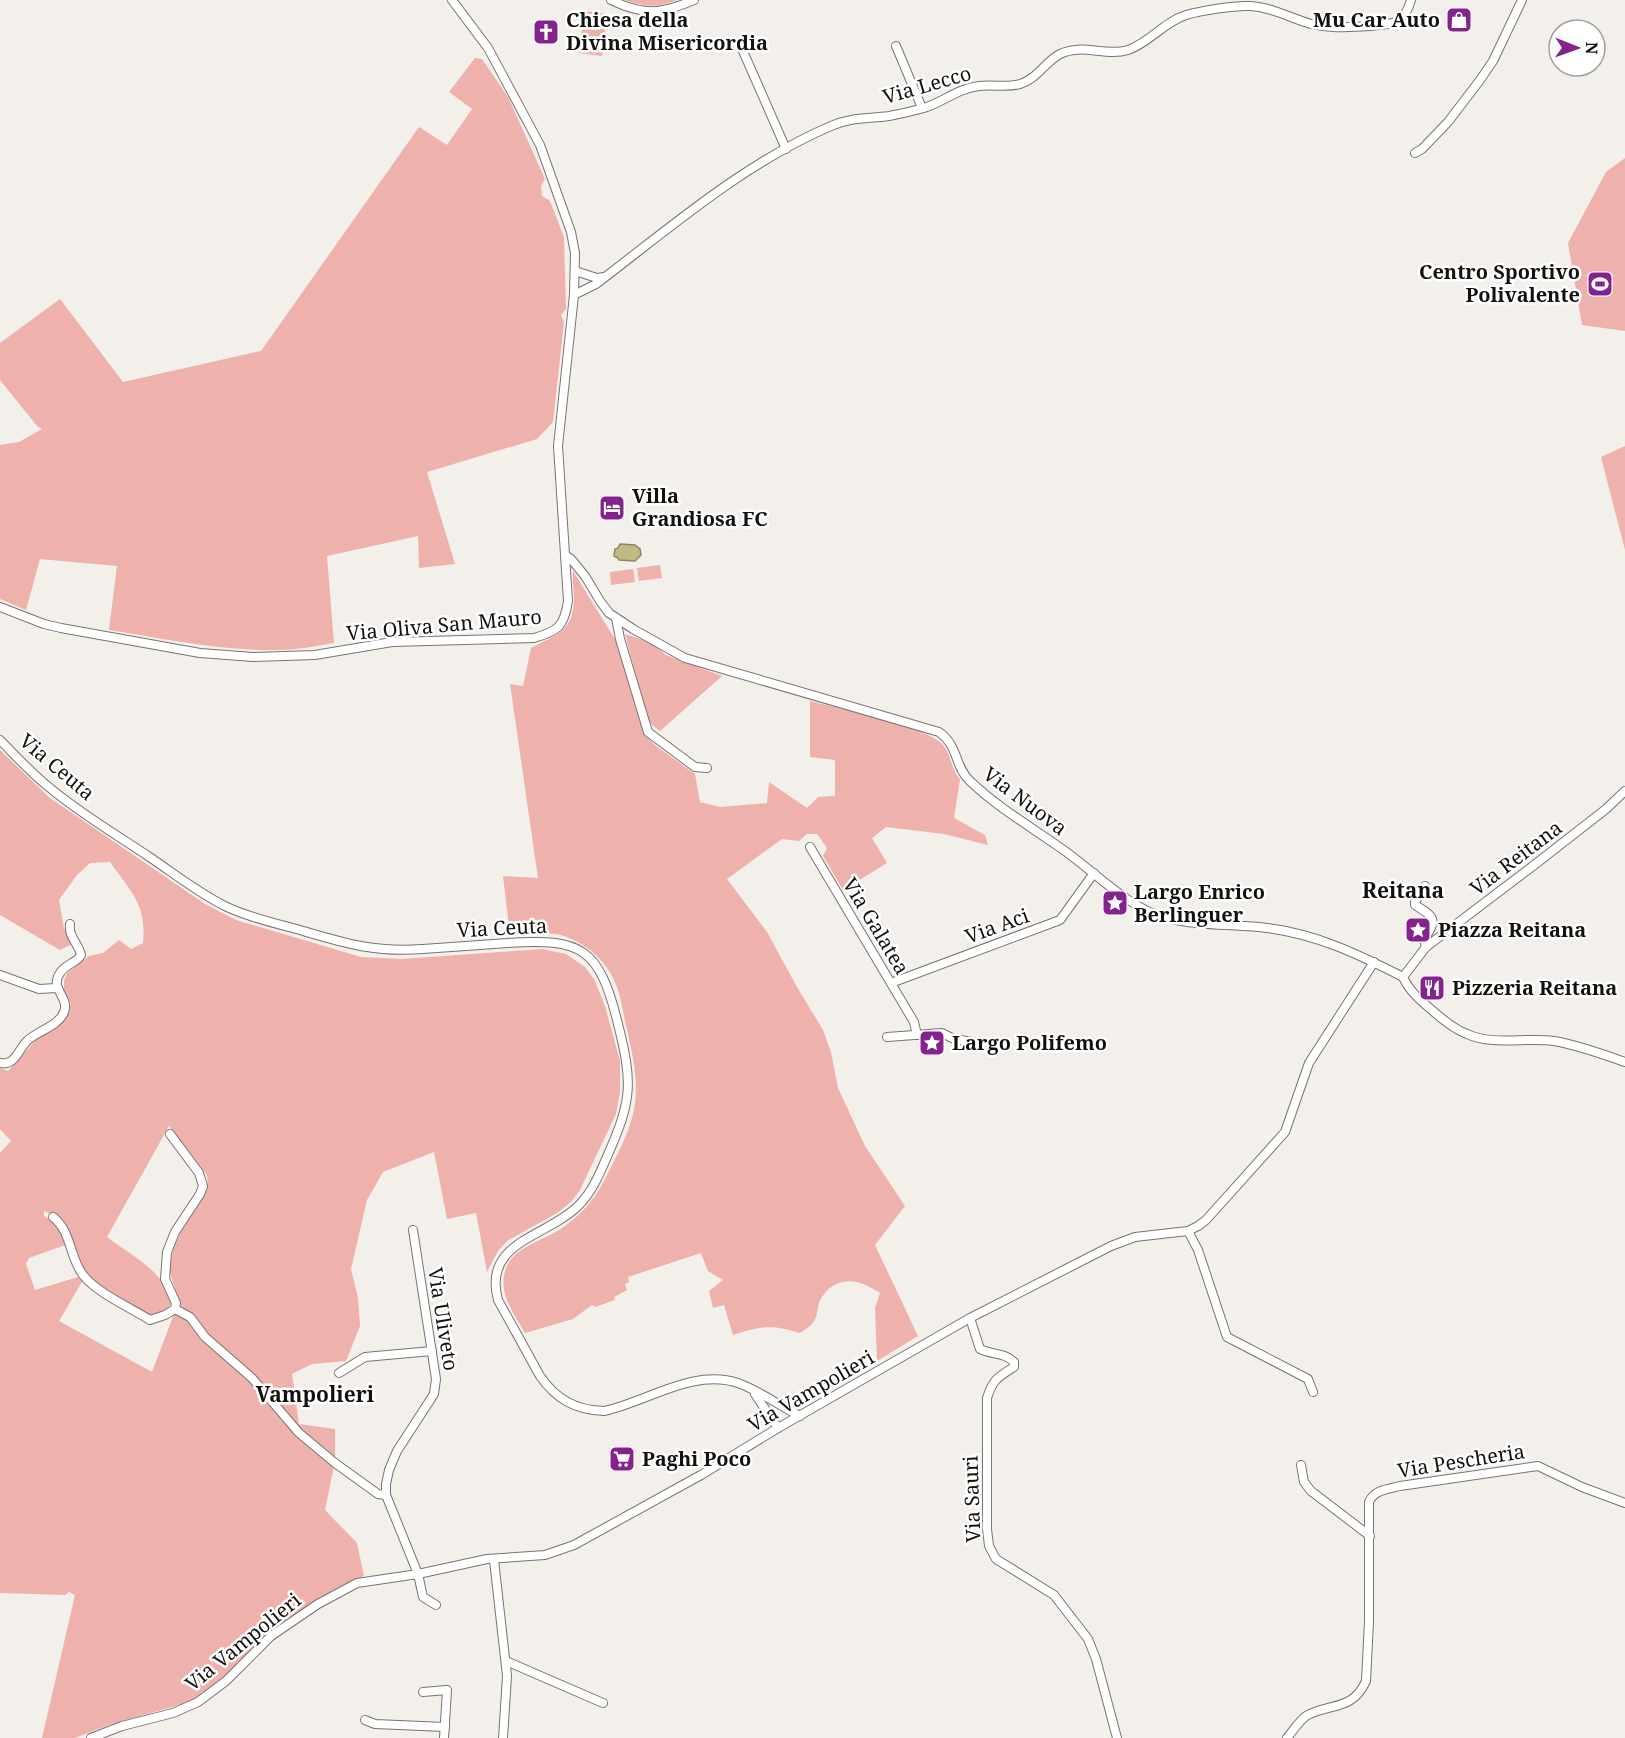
<svg xmlns="http://www.w3.org/2000/svg" width="1625" height="1738" font-family="'Noto Serif',serif">
<style>
.green{fill:#eeb1ac}
.water{fill:#bfbb81;stroke:#8b885f;stroke-width:1.5}
.lines{fill:none;stroke-linecap:round;stroke-linejoin:round}
.minor-casing{stroke:#787471;stroke-width:10}
.minor{stroke:#fff;stroke-width:8}
.labels{text-anchor:middle;stroke-width:5;stroke-linejoin:round;paint-order:stroke}
.poi-label{font-size:20px;font-weight:bold;fill:#131110;stroke:#fff;text-anchor:start}
.street-label{font-size:20px;fill:#131110;stroke:#fff}
.neighbourhood-label{font-size:21px;font-weight:bold;fill:#131110;stroke:#fff}
</style>
<rect width="100%" height="100%" fill="#f3efeb"/>
<g class="green">
<path d="M 625,0 L 677,0 C 659,8 643,7 625,0 Z"/>
<path d="M 584,11 L 607,14 L 602,56 L 579,53 Z"/>
<path d="M 475,58 L 482,59 L 508,97 L 545,179 L 541,186 L 542,196 L 550,201 L 564,237 L 566,309 L 561,315 L 564,322 L 553,422 L 537,439 L 427,472 L 455,564 L 419,568 L 418,536 L 327,556 L 334,643 C 316,646 297,650 279,650 C 222,651 165,639 109,630 L 117,566 L 40,559 L 26,610 L 0,599 L 0,445 L 19,442 L 42,429 L 37,426 L 0,380 L 0,343 L 60,299 L 123,382 L 261,351 L 419,127 L 447,145 L 472,109 L 449,92 Z"/>
<path d="M 1625,158 L 1625,331 L 1582,325 L 1568,243 L 1606,172 Z"/>
<path d="M 1625,446 L 1625,550 L 1601,457 Z"/>
<path d="M 660,565 L 662,578 L 639,581 L 637,568 Z"/>
<path d="M 633,569 L 635,582 L 611,585 L 610,572 Z"/>
<path d="M 573,571 L 616,641 L 623,656 L 644,734 L 656,746 L 695,774 L 700,802 L 720,807 L 767,803 L 769,782 L 807,808 L 818,797 L 835,796 L 835,760 L 810,757 L 810,701 C 840,709 921,725 941,743 C 952,753 950,769 960,779 L 954,818 L 985,835 L 988,845 L 944,834 L 886,827 L 872,838 L 887,863 L 843,890 L 823,856 L 827,848 L 817,834 L 807,834 L 799,841 L 782,839 L 727,879 L 767,932 L 797,987 L 823,1030 L 831,1052 L 838,1088 L 865,1146 L 905,1206 L 875,1245 L 918,1336 L 877,1361 L 875,1308 L 880,1293 C 858,1278 834,1274 819,1302 C 818,1305 818,1308 817,1312 C 816,1323 808,1328 800,1333 C 772,1324 760,1326 733,1335 L 724,1305 L 713,1308 L 709,1291 L 723,1280 L 708,1271 L 701,1253 L 628,1277 L 629,1282 L 625,1284 L 627,1290 L 614,1297 L 615,1300 L 595,1307 L 592,1305 L 573,1319 L 525,1333 C 513,1312 496,1291 507,1266 C 516,1246 545,1240 562,1228 C 580,1216 594,1200 604,1181 C 615,1159 629,1134 634,1110 C 639,1081 633,1057 627,1029 C 623,1015 622,999 616,985 C 607,960 582,939 556,934 C 541,932 525,934 510,935 L 503,876 L 538,878 L 510,684 L 523,686 L 531,648 C 555,635 572,633 574,601 C 574,591 572,581 573,571 Z"/>
<path d="M 625,634 L 652,643 L 666,655 L 722,676 L 660,731 L 652,725 L 647,717 Z"/>
<path d="M 0,750 L 50,798 L 205,904 L 236,920 L 361,957 L 402,959 L 542,949 L 566,954 L 585,967 L 594,979 L 605,1006 L 620,1061 L 620,1092 L 616,1114 L 580,1190 L 571,1202 L 557,1213 L 507,1241 L 498,1251 L 487,1272 L 476,1213 L 447,1219 L 434,1152 L 383,1172 L 367,1200 L 351,1269 L 358,1298 L 360,1326 L 346,1361 L 312,1364 L 292,1374 L 299,1424 L 335,1429 L 335,1460 L 299,1430 L 252,1376 L 205,1334 L 180,1304 L 169,1270 L 173,1250 L 181,1231 L 208,1185 L 207,1175 L 169,1126 L 107,1237 C 132,1256 164,1271 172,1302 L 165,1312 L 152,1318 L 89,1278 L 82,1266 L 68,1227 L 60,1218 L 44,1211 L 44,1216 C 58,1223 63,1230 68,1244 L 29,1258 L 26,1264 L 35,1290 L 78,1277 L 83,1280 L 59,1321 L 152,1372 L 174,1314 L 179,1313 L 188,1318 L 205,1340 L 251,1381 L 299,1436 L 334,1466 L 325,1510 L 357,1543 L 364,1576 L 337,1588 L 276,1627 L 213,1687 L 189,1702 L 109,1725 L 75,1738 L 42,1738 L 75,1595 L 69,1592 L 65,1595 L 0,1593 L 0,1153 L 11,1141 L 0,1129 L 0,1068 L 8,1071 L 35,1041 L 62,1023 L 71,1004 L 64,990 L 64,981 L 67,973 L 89,956 L 103,953 L 119,940 L 131,949 L 143,943 C 147,904 130,891 110,862 L 90,863 L 77,875 L 59,900 L 64,928 L 72,944 L 60,950 L 0,915 Z"/>
</g>
<path class="water" d="M 620,544 L 635,545 L 640,549 L 641,555 L 635,561 L 619,560 L 618,558 L 614,556 L 615,549 L 618,548 Z"/>
<g class="lines">
<g class="minor-casing">
<g id="minor">
<path d="M 611,0 C 644,16 661,14 694,0"/>
<path d="M 739,42 L 786,149"/>
<path d="M 896,46 L 922,108"/>
<path d="M 1415,153 L 1422,149 L 1448,122 L 1480,80 L 1493,61 L 1522,0"/>
<path d="M 575,271 L 597,278 L 604,277"/>
<path d="M 574,295 L 596,284 C 670,228 744,163 831,126 C 852,117 867,119 889,116 C 900,114 913,111 924,108 C 943,102 959,88 979,86 C 993,84 1007,88 1020,84 C 1037,79 1045,62 1060,54 C 1082,43 1106,57 1128,50 C 1149,43 1164,22 1186,15 C 1200,11 1235,5 1250,6 C 1271,7 1290,18 1311,24 C 1331,29 1349,27 1370,26 C 1393,24 1404,25 1411,0"/>
<path d="M 565,555 L 571,559 L 585,576 L 600,601 L 609,613 L 633,629 L 685,658 L 939,732 C 959,746 954,766 970,781 C 998,808 1033,828 1065,851 C 1094,872 1121,900 1154,914 C 1181,926 1236,924 1267,928 C 1316,934 1358,954 1403,977"/>
<path d="M 0,607 L 44,624 L 61,628 L 200,653 L 253,657 L 315,655 L 392,642 L 534,638 C 558,631 564,627 568,601 L 558,446 L 574,295 L 575,253 L 571,232 L 540,145 L 488,48 L 452,0"/>
<path d="M 616,618 L 620,639 L 648,732 L 695,767 L 707,768"/>
<path d="M 0,740 C 16,756 32,774 50,788 C 81,814 117,835 151,858 C 176,875 200,894 227,907 C 248,917 270,922 293,928 C 341,942 372,953 423,949 C 451,947 480,945 508,943 C 581,938 599,948 617,1020 C 633,1083 633,1099 606,1159 C 599,1175 592,1192 579,1205 C 548,1237 482,1241 498,1300 L 540,1376 C 556,1399 575,1410 604,1411 C 647,1402 693,1368 738,1383 C 758,1390 780,1406 800,1416"/>
<path d="M 810,847 L 914,1022 L 917,1035"/>
<path d="M 1425,886 L 1415,902 L 1415,905 C 1436,918 1437,919 1424,940 L 1426,947"/>
<path d="M 0,975 L 39,989 L 56,988"/>
<path d="M 1403,977 L 1426,947 L 1533,866 L 1606,809 L 1625,791"/>
<path d="M 1403,977 C 1409,991 1421,1001 1433,1011 C 1443,1020 1454,1029 1467,1034 C 1493,1046 1526,1037 1554,1041 C 1578,1045 1602,1054 1625,1062"/>
<path d="M 891,983 L 1060,920 L 1094,873"/>
<path d="M 887,1037 L 942,1033 L 954,1039 L 985,1044"/>
<path d="M 0,1063 C 15,1066 18,1050 27,1041 C 37,1031 59,1026 64,1012 C 70,997 49,989 60,973 C 65,964 77,963 81,955 C 79,944 68,937 70,924"/>
<path d="M 170,1134 L 199,1173 L 203,1186 L 200,1194 L 175,1232 L 167,1252 L 165,1279 L 176,1303 L 175,1309"/>
<path d="M 53,1217 C 72,1232 69,1257 83,1275 C 97,1293 131,1308 150,1320 L 165,1315 L 175,1309 L 190,1317 L 205,1337 L 252,1378 L 299,1433 L 335,1463 L 378,1494 L 386,1495"/>
<path d="M 413,1230 L 436,1379 L 434,1394 L 397,1451 L 389,1470 L 386,1484 L 386,1495 L 418,1574 L 423,1597 L 436,1605"/>
<path d="M 1188,1231 L 1198,1250 L 1227,1337 L 1308,1379 L 1313,1392"/>
<path d="M 970,1318 L 980,1349 C 992,1355 1004,1352 1014,1362 L 1014,1367 C 998,1377 993,1379 987,1398 L 987,1529 L 989,1546 L 996,1559 L 1054,1595 L 1088,1639 L 1096,1659 L 1117,1738"/>
<path d="M 339,1373 L 365,1357 L 432,1351"/>
<path d="M 755,1394 L 778,1428"/>
<path d="M 1301,1465 L 1304,1482 L 1311,1491 L 1370,1536"/>
<path d="M 494,1560 L 507,1676 L 503,1738"/>
<path d="M 506,1661 L 603,1703"/>
<path d="M 423,1692 L 447,1690 L 444,1738"/>
<path d="M 365,1720 L 375,1724 L 445,1727"/>
<path d="M 91,1738 L 122,1726 L 173,1713 L 198,1702 L 226,1681 L 271,1636 L 318,1604 L 357,1583 L 418,1574 L 487,1559 L 545,1555 L 574,1545 L 701,1475 L 778,1428 L 970,1318 L 1111,1246 L 1135,1237 L 1188,1231 L 1198,1226 L 1206,1220 L 1285,1132 L 1309,1063 L 1374,962"/>
<path d="M 1287,1738 C 1293,1731 1299,1721 1306,1716 C 1329,1703 1353,1711 1366,1681 L 1369,1621 L 1369,1502 C 1374,1490 1388,1489 1400,1486 L 1538,1466 L 1582,1487 L 1625,1503"/>
</g>
</g>
<use href="#minor" class="minor"/>
</g>
<defs>
<g id="shop-square" transform="scale(1.35)"><rect x="-9" y="-9" width="18" height="18" rx="4" fill="#84238d" stroke="#fff"/><path d="M-5-2.5h2.3a2.7 3.5 0 0 1 5.4 0H5L5.5 6h-11ZM-1.5-2.5h3a1.5 2.3 0 0 0-3 0Z" fill="#fff"/></g>
<g id="church-square" transform="scale(1.35)"><rect x="-9" y="-9" width="18" height="18" rx="4" fill="#84238d" stroke="#fff"/><path d="M-1.2-6h2.4v3.5h3.3v2.4h-3.3V6h-2.4V-.1h-3.3v-2.4h3.3Z" fill="#fff"/></g>
<g id="stadium-square" transform="scale(1.35)"><rect x="-9" y="-9" width="18" height="18" rx="4" fill="#84238d" stroke="#fff"/><path d="M0-5a6.5 5 0 1 0 0 10a6.5 5 0 1 0 0-10ZM-3.5-1.8h7v3.6h-7Z" fill="#fff"/></g>
<g id="hotel-square" transform="scale(1.35)"><rect x="-9" y="-9" width="18" height="18" rx="4" fill="#84238d" stroke="#fff"/><path d="M-6-4.5h1.5V1H6V5H4.5V3h-9V5H-6ZM-4 0a1.8 1.8 0 1 1 3.6 0ZM.5 0V-2.5h3Q6-2.5 6 0Z" fill="#fff"/></g>
<g id="sight-square" transform="scale(1.35)"><rect x="-9" y="-9" width="18" height="18" rx="4" fill="#84238d" stroke="#fff"/><path d="M0-6L1.8-2.2L6-1.7L2.9 1.2L3.7 5.4L0 3.3L-3.7 5.4L-2.9 1.2L-6-1.7L-1.8-2.2Z" fill="#fff"/></g>
<g id="restaurant-square" transform="scale(1.35)"><rect x="-9" y="-9" width="18" height="18" rx="4" fill="#84238d" stroke="#fff"/><path d="M-5-6h1v4h1v-4h1v4h1v-4h1v5L-1.5 .5V6h-2V.5L-5-1ZM5-6V6H3V1.5H1.5Q1.5-4 5-6Z" fill="#fff"/></g>
<g id="supermarket-square" transform="scale(1.35)"><rect x="-9" y="-9" width="18" height="18" rx="4" fill="#84238d" stroke="#fff"/><path d="M-6-5.5h2.5l.6 2H6L4.5 2H-2.5L-4.4-4H-6ZM-1.5 3.2a1.3 1.3 0 1 0 .1 0ZM3 3.2a1.3 1.3 0 1 0 .1 0Z" fill="#fff"/></g>
</defs>
<g fill-rule="evenodd">
<use href="#shop-square" x="1459" y="20"/>
<use href="#church-square" x="546" y="32"/>
<use href="#stadium-square" x="1600" y="284"/>
<use href="#hotel-square" x="612" y="508"/>
<use href="#sight-square" x="1115" y="903"/>
<use href="#sight-square" x="1418" y="930"/>
<use href="#restaurant-square" x="1432" y="988"/>
<use href="#sight-square" x="932" y="1043"/>
<use href="#supermarket-square" x="622" y="1459"/>
</g>
<g class="labels">
<g class="poi-label">
<text x="566" y="27">Chiesa della<tspan x="566" dy="23">Divina Misericordia</tspan></text>
<text x="1440" y="27" text-anchor="end">Mu Car Auto</text>
<text x="1580" y="279" text-anchor="end">Centro Sportivo<tspan x="1580" dy="23">Polivalente</tspan></text>
<text x="632" y="503">Villa<tspan x="632" dy="23">Grandiosa FC</tspan></text>
<text x="1134" y="899">Largo Enrico<tspan x="1134" dy="23">Berlinguer</tspan></text>
<text x="1438" y="937">Piazza Reitana</text>
<text x="1452" y="995">Pizzeria Reitana</text>
<text x="952" y="1050">Largo Polifemo</text>
<text x="642" y="1466">Paghi Poco</text>
</g>
<g class="street-label">
<text transform="translate(927 85) rotate(-16)" y="7">Via Lecco</text>
<text transform="translate(444 625) rotate(-5)" y="7">Via Oliva San Mauro</text>
<text transform="translate(57 767) rotate(40)" y="7">Via Ceuta</text>
<text transform="translate(1025 801) rotate(37)" y="7">Via Nuova</text>
<text transform="translate(1516 858) rotate(-37)" y="7">Via Reitana</text>
<text transform="translate(876 926) rotate(59)" y="7">Via Galatea</text>
<text transform="translate(997 926) rotate(-20)" y="7">Via Aci</text>
<text transform="translate(502 928) rotate(-3)" y="7">Via Ceuta</text>
<text transform="translate(443 1319) rotate(81)" y="7">Via Uliveto</text>
<text transform="translate(811 1391) rotate(-30)" y="7">Via Vampolieri</text>
<text transform="translate(1461 1461) rotate(-9)" y="7">Via Pescheria</text>
<text transform="translate(972 1499) rotate(-92)" y="7">Via Sauri</text>
<text transform="translate(243 1642) rotate(-39)" y="7">Via Vampolieri</text>
</g>
<g class="neighbourhood-label">
<text x="1403" y="898">Reitana</text>
<text x="315" y="1402">Vampolieri</text>
</g>
</g>
<g transform="translate(1577 48) rotate(91)"><circle r="28" fill="#ffffff" stroke="#a1a09f" stroke-width="1.5"/>
<path d="M0-4.5L10 22L0 15L-10 22Z" fill="#84238d"/>
<text y="-9" font-size="16" font-weight="bold" text-anchor="middle" fill="#131110">N</text>
</g>
</svg>
